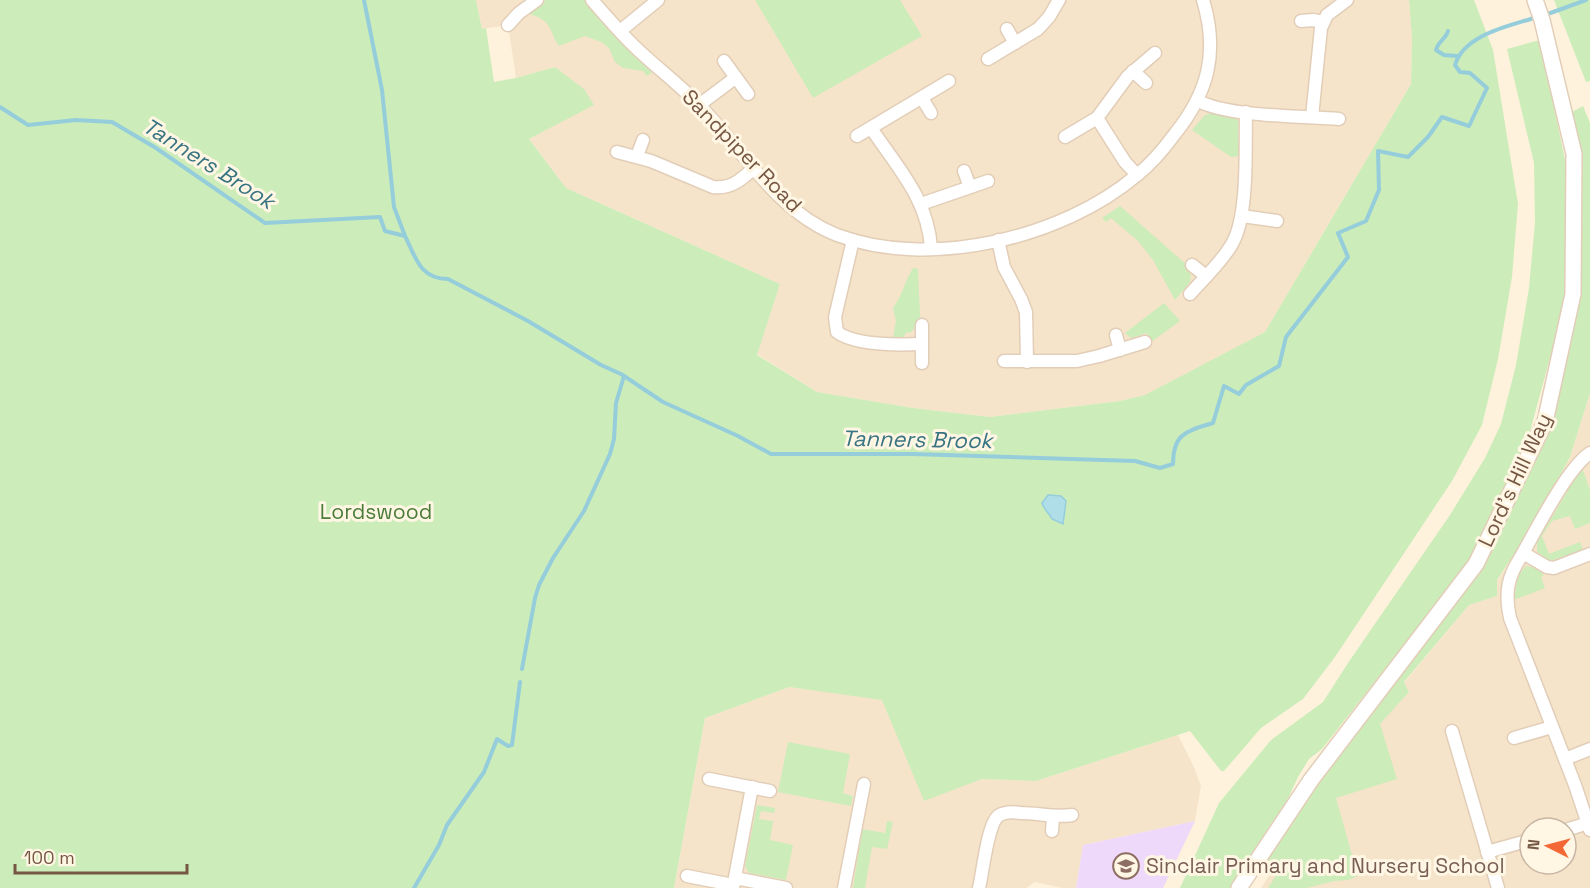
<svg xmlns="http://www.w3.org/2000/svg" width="1590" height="888" font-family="'Space Grotesk',sans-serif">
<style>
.residential{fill:#f6e4ca;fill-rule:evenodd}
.education{fill:#efd9fa}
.green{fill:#ccecba}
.water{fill:#afdee9;stroke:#95cddb;stroke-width:1.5}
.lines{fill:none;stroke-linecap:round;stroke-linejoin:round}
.stream{stroke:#95cddb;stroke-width:4}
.minor-casing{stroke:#e2ceb8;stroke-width:15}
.tertiary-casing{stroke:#e2ceb8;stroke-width:18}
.minor{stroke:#fff;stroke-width:12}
.tertiary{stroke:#fff;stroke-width:15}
.labels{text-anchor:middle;stroke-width:6;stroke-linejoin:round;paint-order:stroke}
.street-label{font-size:21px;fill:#755743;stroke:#fff6e4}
.park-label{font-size:21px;fill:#4b7c3a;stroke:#fff6e4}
.education-label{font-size:21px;fill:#785e54;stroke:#fff6e4;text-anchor:start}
.water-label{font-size:22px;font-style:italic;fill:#397483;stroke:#fff6e4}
</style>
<rect width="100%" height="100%" fill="#fef2dc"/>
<g class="residential">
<path d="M 476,0 L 1409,0 L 1412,38 L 1411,84 L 1265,332 L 1146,395 L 1120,401 L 990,417 L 913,408 L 817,392 L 757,354 L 780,284 L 566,188 L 529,139 L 593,105 L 555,67 L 516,78 L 508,25 L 482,29 Z"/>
<path d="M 1590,393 L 1590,888 L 1261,888 L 1336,772 L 1409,692 L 1404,683 L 1469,605 L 1497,596 L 1497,581 L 1534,524 L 1570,457 ZM 1530,828 L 1566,828 L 1566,864 L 1530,864 Z"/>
<path d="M 789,687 L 882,699 L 924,800 L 982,779 L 1036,781 L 1178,735 L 1193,765 L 1201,786 L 1195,821 L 1083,845 L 1076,888 L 1063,888 L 1035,882 L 1026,888 L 674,888 L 705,718 Z"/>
</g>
<path class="education" d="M 1195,821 L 1163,888 L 1076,888 L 1083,845 Z"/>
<g class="green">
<path d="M 0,0 L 476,0 L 482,29 L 486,28 L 494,82 L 516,78 L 555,67 L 584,89 L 594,105 L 529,139 L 566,188 L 780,284 L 757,355 L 817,392 L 913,408 L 990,417 L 1120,401 L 1145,395 L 1265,332 L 1411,84 L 1412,38 L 1409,0 L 1474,0 L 1493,50 L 1518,204 L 1512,277 L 1498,359 L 1482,425 L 1452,481 L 1335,657 L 1303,699 L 1261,728 L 1224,771 L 1221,771 L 1190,731 L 1036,781 L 982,779 L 924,801 L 882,700 L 789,687 L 705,718 L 674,888 L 0,888 Z"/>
<path d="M 545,0 L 588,0 L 654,71 L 647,76 L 643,71 L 623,68 L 615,62 L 609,48 L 601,42 L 585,36 L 559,46 C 548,29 552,20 529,14 Z"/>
<path d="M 755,0 L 900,0 L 922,36 L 813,98 Z"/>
<path d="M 1554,0 L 1590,0 L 1590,81 L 1586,82 Z"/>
<path d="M 1540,40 L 1565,160 L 1565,292 L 1557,332 L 1528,439 L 1472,558 L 1322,749 L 1309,759 L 1298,777 L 1286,803 L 1271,824 L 1230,888 L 1180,888 L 1219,803 L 1271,740 L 1323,702 L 1348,663 L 1450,515 L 1485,458 L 1501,424 L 1516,365 L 1529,288 L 1535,222 L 1534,163 L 1507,49 Z"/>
<path d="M 1583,106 L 1590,123 L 1590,393 L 1570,457 L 1534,524 L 1497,580 L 1497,596 L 1469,605 L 1404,682 L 1409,692 L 1380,724 L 1397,779 L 1336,798 L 1358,876 L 1348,880 L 1334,881 L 1307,888 L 1268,888 L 1284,863 L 1280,862 L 1267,875 L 1260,872 L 1273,845 L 1480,568 L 1549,426 L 1579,304 L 1581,219 L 1580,150 L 1572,112 Z"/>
<path d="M 1212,113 L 1233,115 L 1238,121 L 1238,156 L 1231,157 L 1192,130 L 1205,115 Z"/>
<path d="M 1120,206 L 1188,266 L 1186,269 L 1191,275 L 1190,282 L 1175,300 L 1153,260 L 1138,241 L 1111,218 L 1106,222 L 1102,218 Z"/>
<path d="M 913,268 L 918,269 L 920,315 L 922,321 L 910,333 L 907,332 L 902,339 L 897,340 L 893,337 L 896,321 L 893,308 C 902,296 905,281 913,268 Z"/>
<path d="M 1164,303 L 1180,321 L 1151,342 L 1147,333 L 1131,338 L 1125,333 Z"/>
<path d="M 1582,467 L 1590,490 L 1590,523 L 1575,529 L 1570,516 L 1552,521 L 1542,536 L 1549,554 L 1580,542 L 1583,550 L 1550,561 L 1537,552 L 1537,542 Z"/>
<path d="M 1526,566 L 1536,568 L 1544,575 L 1541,577 L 1545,588 L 1514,600 L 1518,575 Z"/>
<path d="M 788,742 L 850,754 L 843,793 L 853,796 L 851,806 L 778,792 Z"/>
<path d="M 757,805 L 775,808 L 774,813 L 761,811 L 759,819 L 773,821 L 770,840 L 793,845 L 786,880 L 749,873 L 745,866 Z"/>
<path d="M 887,821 L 893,822 L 887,849 L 872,847 L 865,888 L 853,888 L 862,829 L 885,833 Z"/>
</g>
<path class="water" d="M 1048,495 L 1061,496 L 1066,501 L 1063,524 L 1052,519 C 1049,513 1044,510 1042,503 Z"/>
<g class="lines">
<g class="stream">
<path d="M 364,0 L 382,90 L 394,207 L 405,236"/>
<path d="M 1545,15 L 1586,0"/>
<path d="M 1448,31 C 1446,39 1438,41 1436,50 L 1444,55 L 1457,56"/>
<path d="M 0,107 L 28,125 L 76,120 L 112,122 L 156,148 L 265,223 L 380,217 L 385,231 L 405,236 C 416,258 420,279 448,279 L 528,321 L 601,365 L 621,374 L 663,402 L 738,436 L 771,454 L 913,454 L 1135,461 L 1160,468 L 1173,464 C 1173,433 1187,431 1213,423 L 1224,386 L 1239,394 L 1246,385 L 1279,366 L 1286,337 L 1348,257 L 1338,233 L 1366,221 L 1379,190 L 1378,151 L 1408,157 L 1428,137 L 1442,117 L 1469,126 L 1487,88 L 1470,73 L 1460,72 L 1455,65 C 1464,34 1510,26 1537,17"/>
<path d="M 522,669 L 535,598 L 539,585 L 553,558 L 584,511 L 610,454 L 614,439 L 616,403 L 624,376"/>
<path d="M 414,888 L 439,845 L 447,825 L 484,772 L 497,739 L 508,746 L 512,745 L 520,682"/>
</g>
<g class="minor-casing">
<g id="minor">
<path d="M 592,0 C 605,15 618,30 632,44 C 653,65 678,83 699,105 C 742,149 777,212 837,235 C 930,270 1063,238 1137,175 C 1151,164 1163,150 1174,135 C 1208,93 1219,53 1203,0"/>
<path d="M 1301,21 L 1313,20 L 1323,22"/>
<path d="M 508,25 L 519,13 L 537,0"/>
<path d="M 1007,29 L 1015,43"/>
<path d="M 620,31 L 658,0"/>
<path d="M 988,59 L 1038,29 L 1049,17 L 1059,0"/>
<path d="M 724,61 L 748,94"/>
<path d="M 1133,71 L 1146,83"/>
<path d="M 922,98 L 931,113"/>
<path d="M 1198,101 C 1230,117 1301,116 1339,119"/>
<path d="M 699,105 L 735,78"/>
<path d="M 1312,117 L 1321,28 L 1327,15 L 1347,0"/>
<path d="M 1097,118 L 1125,162 L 1137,175"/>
<path d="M 871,128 C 897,167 928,199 931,248"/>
<path d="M 857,136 L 949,81"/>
<path d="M 1065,137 L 1097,118 L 1128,76 L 1155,53"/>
<path d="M 617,152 L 651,161 L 713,187 C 731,189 741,180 754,168"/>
<path d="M 637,156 L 643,140"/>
<path d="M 964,171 L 970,187"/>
<path d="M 921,204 L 988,181"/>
<path d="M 1242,216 L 1277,221"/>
<path d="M 853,240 L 835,317 L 837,332 C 856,346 899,345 922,344"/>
<path d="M 998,240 L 1004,267 L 1021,299 L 1026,312 L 1027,362"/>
<path d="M 1192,265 L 1206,276"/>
<path d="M 1190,294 C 1204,278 1221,263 1232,244 C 1249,215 1245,147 1246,112"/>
<path d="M 922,325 L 922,363"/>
<path d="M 1116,335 L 1120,350"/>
<path d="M 1004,361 L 1077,361 L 1099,356 L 1145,342"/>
<path d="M 1590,453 C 1565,470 1533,537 1516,565 C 1506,583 1506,598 1510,618 L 1575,785 L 1590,830"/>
<path d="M 1523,553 L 1547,567 L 1554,568 L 1590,554"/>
<path d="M 1452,731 L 1498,888"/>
<path d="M 1514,738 L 1552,727"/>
<path d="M 1565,759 L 1590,749"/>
<path d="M 709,779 L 770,791"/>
<path d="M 1566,830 L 1588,823"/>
<path d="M 1052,831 L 1053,817"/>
<path d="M 1487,852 L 1530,840"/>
<path d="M 687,876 L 733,885"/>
<path d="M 735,878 L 786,888"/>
<path d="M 733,888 L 752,787"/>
<path d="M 844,888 L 864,784"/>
<path d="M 979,888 C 983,872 987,826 998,816 C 1004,812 1014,812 1021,813 C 1039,813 1054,818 1072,815"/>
</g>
</g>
<g class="tertiary-casing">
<path id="tertiary" d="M 1239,888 L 1311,780 L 1476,564 L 1545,422 L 1573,294 L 1574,154 L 1542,20 L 1535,0"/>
</g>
<use href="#minor" class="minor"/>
<use href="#tertiary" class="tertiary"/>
</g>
<defs>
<g id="school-ring" transform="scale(1.35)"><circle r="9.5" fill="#fff6e4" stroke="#8d6e63" stroke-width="1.5"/><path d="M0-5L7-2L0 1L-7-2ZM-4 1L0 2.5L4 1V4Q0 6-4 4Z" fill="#8d6e63"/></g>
</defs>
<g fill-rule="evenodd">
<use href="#school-ring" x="1126" y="866"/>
</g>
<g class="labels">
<g class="street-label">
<text transform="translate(742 151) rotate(46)" y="7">Sandpiper Road</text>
<text transform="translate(1515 480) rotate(-65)" y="7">Lord's Hill Way</text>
</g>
<g class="park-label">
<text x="376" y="519">Lordswood</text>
</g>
<g class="education-label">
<text x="1146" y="873">Sinclair Primary and Nursery School</text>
</g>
<g class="water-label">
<text transform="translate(209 163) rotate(32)" y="8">Tanners Brook</text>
<text transform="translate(917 439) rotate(1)" y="8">Tanners Brook</text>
</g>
</g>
<g transform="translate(1548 846) rotate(276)"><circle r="28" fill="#fff6e4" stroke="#c8b6a4" stroke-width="1.5"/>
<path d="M0-4.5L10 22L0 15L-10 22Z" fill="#f46835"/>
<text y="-9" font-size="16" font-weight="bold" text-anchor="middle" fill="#755743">N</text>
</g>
<path d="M15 864v9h172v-9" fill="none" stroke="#755743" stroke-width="3"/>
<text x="24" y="864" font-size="18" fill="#755743" stroke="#fff6e4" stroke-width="4.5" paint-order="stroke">100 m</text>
</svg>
